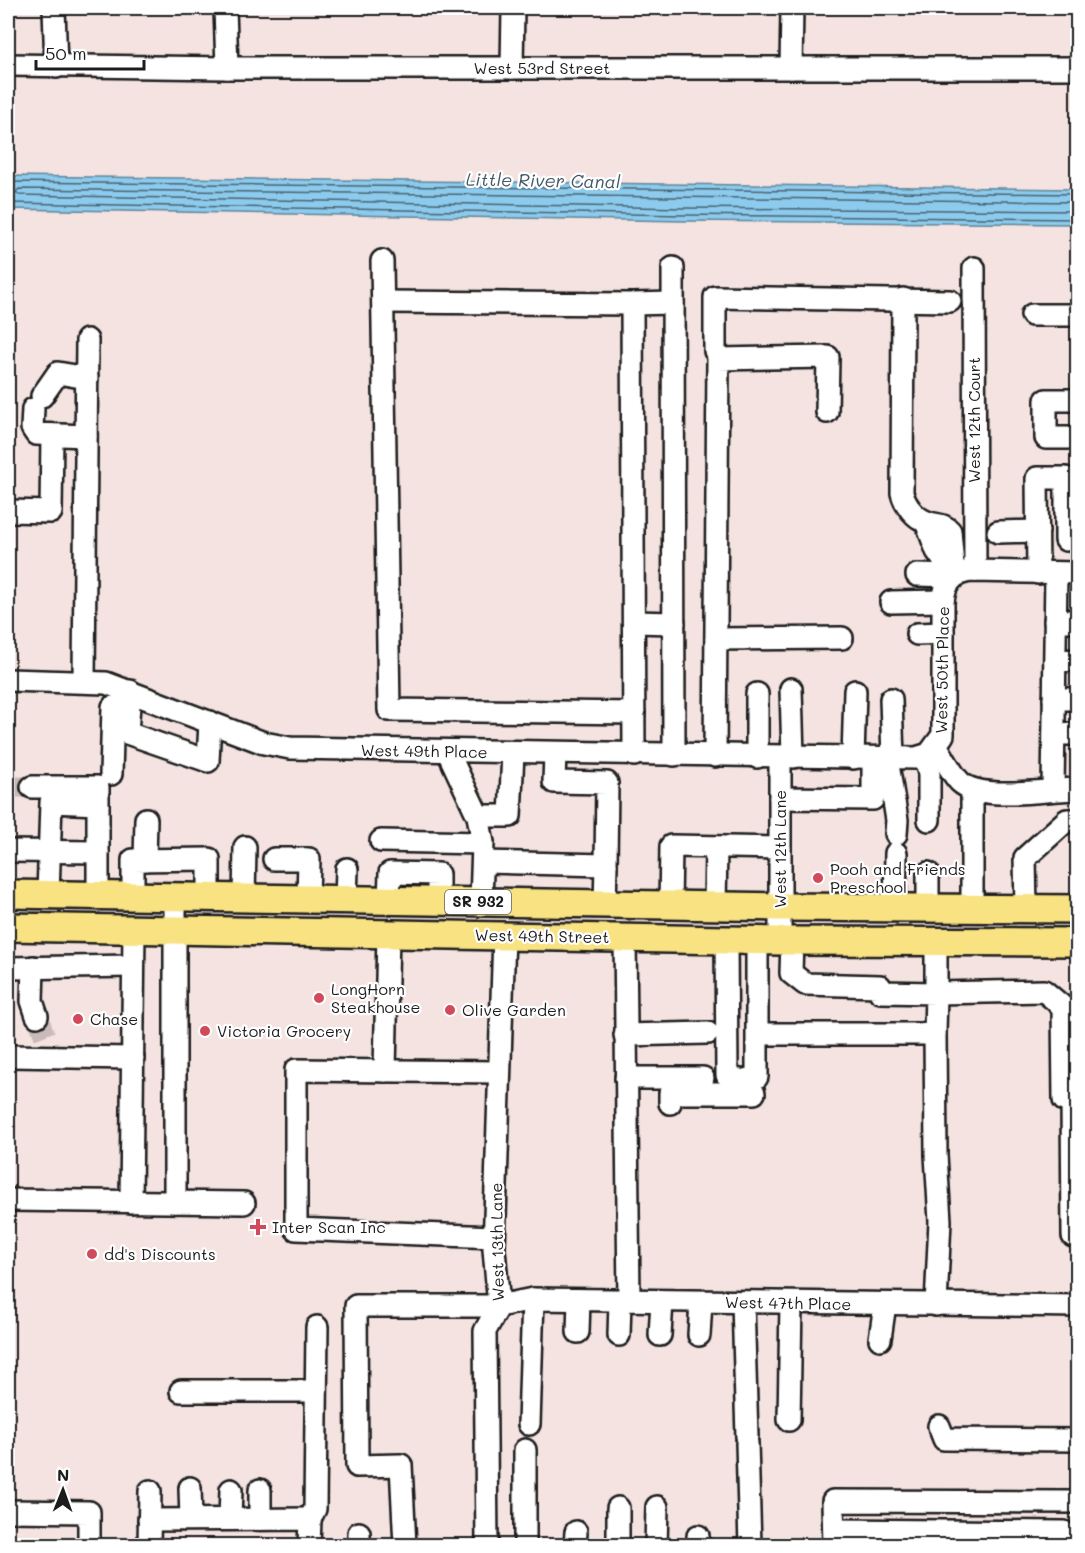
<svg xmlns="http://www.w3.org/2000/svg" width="1085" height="1553" font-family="Mali,sans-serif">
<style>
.water{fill:#8ccbed;stroke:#5f8599;stroke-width:1.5}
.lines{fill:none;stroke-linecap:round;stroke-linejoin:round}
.shore{stroke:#496270;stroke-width:1.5}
.minor-tunnel{stroke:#c9bbba;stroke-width:21;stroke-dasharray:21 10;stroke-linecap:butt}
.minor-casing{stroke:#1c1c1c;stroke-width:26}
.major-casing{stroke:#1c1c1c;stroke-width:32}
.minor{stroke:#fff;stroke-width:21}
.major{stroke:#f8e281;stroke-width:27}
.poi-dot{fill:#d1495b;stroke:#fff;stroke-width:2}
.labels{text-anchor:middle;stroke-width:4.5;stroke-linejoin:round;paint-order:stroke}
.shield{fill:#fff;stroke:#606060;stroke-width:1.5}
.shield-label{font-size:15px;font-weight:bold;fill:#1c1c1c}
.street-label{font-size:16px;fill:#1c1c1c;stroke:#fff}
.poi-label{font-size:16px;fill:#1c1c1c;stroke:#fff;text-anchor:start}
.water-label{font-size:18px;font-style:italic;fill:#435965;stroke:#fff}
</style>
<rect width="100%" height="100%" fill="#f4e3e1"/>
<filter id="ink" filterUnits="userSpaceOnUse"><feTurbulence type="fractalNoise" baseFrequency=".0167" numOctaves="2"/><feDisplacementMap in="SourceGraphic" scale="12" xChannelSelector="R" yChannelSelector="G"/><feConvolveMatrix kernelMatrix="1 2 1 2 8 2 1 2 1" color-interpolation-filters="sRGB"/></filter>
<g filter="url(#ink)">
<path class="water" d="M 8,176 L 1077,189 L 1078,224 L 684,221 L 8,209 Z"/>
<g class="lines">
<g class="shore">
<path d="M 8,182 L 1078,194"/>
<path d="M 1078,202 L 19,189 L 16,192 L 19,195 L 684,208 L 1078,211"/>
<path d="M 8,203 L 684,215 L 1078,219"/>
</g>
<g class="minor-tunnel">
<path d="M 8,787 L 32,787"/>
<path d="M 37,1016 L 46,1039"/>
</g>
<g class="minor-casing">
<g id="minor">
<path d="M 54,8 L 56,67"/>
<path d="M 225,8 L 227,68"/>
<path d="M 8,65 L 227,68 L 1078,68"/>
<path d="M 512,68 L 513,8"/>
<path d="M 791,68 L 792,8"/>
<path d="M 382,261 L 389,710 L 634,713"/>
<path d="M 673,268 L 674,755"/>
<path d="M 974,268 L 975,571"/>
<path d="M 903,299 L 902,493 C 905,505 915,518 927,522 C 937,526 943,523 950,531 L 954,576"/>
<path d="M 383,302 L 632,304"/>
<path d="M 1032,315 L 1078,315"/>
<path d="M 715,351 L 715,297 L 950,301"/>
<path d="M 42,396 L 58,373 L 87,378"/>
<path d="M 1078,400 L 1046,400 L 1046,438 L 1078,438"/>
<path d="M 33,409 L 32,428 L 36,434 L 86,436"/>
<path d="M 8,511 L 51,512 L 52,435"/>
<path d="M 926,522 L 937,551 L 951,571"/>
<path d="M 998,532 L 1038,531"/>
<path d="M 1038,573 L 1037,478 L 1066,478 L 1066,540"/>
<path d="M 917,575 L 954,576"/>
<path d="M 891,602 L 943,601"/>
<path d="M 1055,621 L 1078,621"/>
<path d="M 634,622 L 674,623"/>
<path d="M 917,634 L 943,633"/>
<path d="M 716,639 L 842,638"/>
<path d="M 1055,661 L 1078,660"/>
<path d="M 8,680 L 106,683 L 264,743 L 290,748 L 916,758 L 929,754 L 943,735 L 943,603 C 944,585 952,573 971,571 L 1078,573"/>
<path d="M 84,681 L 87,340"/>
<path d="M 791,689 L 793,757"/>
<path d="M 130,691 L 127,733 L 208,761 L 210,722"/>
<path d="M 891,699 L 893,758"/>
<path d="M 1054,699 L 1078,699"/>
<path d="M 1054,734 L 1078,734"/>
<path d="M 937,747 C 944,757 951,773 960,782 C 981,802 1048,789 1078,789"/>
<path d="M 448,752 L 478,816 L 483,843 L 481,902"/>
<path d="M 555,753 L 554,782 L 607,783 L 606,865"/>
<path d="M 634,755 L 632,304 L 673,303"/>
<path d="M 715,756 L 718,359 L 828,357 L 827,412"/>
<path d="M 925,756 L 929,774 L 929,820"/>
<path d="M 757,757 L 757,694"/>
<path d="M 780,757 L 780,941"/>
<path d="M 853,758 L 855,691"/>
<path d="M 887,758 L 897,820 L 896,834"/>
<path d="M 111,774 L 113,707"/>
<path d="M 32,787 L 98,787 L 98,896"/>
<path d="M 1053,789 L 1056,573"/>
<path d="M 780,798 L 873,799 L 873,758"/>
<path d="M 478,816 L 510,816 L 513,753"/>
<path d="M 381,841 L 483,843"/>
<path d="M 8,851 L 98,852"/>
<path d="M 274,859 L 309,859 L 308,899"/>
<path d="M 145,860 L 146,819"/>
<path d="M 483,862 L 606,865 L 605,904"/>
<path d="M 48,895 L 51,802 L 98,804"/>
<path d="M 133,896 L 133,860 L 209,859 L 209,898"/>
<path d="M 244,898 L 245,847"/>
<path d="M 346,900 L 347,869"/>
<path d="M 389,900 L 390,873 L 438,874 L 438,901"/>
<path d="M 670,905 L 671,846 L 780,848"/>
<path d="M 715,906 L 716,847"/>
<path d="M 895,908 L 896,853"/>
<path d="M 928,908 L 928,873"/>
<path d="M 972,908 L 972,790"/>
<path d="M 1026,909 L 1025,858 L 1067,820 L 1078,820"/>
<path d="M 625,937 L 629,1300"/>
<path d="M 726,939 L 727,1075 L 741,1081 L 757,1077 L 757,940"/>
<path d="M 936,941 L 936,993 L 1044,991 L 1063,1007 L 1064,1100 L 1078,1100"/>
<path d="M 33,967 L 32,1001 L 37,1016"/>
<path d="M 8,968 L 133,966"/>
<path d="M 766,1034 L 935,1034 L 936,993 L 880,992 L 880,986 L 805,984 L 791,973 L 792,941"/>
<path d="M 935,1034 L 936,1155 L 940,1221 L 936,1305"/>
<path d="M 625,1035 L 708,1033"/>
<path d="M 8,1056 L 133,1058"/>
<path d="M 385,1071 L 388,933"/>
<path d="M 626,1078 L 703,1078"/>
<path d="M 1072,1100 L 1073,1236"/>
<path d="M 670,1103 L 670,1093 L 754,1093"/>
<path d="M 8,1200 L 244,1203"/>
<path d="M 131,1202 L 134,929"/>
<path d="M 175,1202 L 175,897"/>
<path d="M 494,1237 L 296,1229 L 296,1070 L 499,1072"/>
<path d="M 743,1302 L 747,1437"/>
<path d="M 578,1332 L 579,1300"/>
<path d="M 619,1335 L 620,1301"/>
<path d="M 660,1335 L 662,1301"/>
<path d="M 699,1335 L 701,1302"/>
<path d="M 880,1339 L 885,1304"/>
<path d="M 181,1391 L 316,1391"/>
<path d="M 789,1420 L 791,1303"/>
<path d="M 529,1424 L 533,1299"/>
<path d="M 939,1426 L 944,1439 L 1078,1440"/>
<path d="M 747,1443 L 750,1546"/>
<path d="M 190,1488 L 191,1519"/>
<path d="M 260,1490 L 260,1519"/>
<path d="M 8,1511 L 89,1512 L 89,1546"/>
<path d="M 230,1519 L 231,1490"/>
<path d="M 310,1519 L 315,1509 L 317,1327"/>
<path d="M 149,1520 L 310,1519 L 309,1546"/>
<path d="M 834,1530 L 1064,1532"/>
<path d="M 359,1533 L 359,1546"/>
<path d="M 698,1536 L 698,1546"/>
<path d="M 149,1546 L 150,1491"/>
<path d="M 405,1546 L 401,1465 L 357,1466 L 356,1306 L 499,1306 L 533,1299 L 1078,1306"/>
<path d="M 487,1546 L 485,1331 L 499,1306 L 494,1249 L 504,935"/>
<path d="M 525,1546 L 525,1450"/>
<path d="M 575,1546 L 576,1532"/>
<path d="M 618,1546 L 618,1508"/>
<path d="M 656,1546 L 657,1507"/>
<path d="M 834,1546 L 833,1501 L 1078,1502"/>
</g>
</g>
<g class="major-casing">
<g id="major">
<path d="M 8,894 L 780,907 L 1078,909"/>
<path d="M 8,927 L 780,941 L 1078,942"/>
</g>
</g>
<use href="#minor" class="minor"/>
<use href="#major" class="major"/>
</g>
</g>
<g class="poi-dot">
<circle cx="818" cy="878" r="6"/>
<circle cx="319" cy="998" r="6"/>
<circle cx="450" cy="1010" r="6"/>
<circle cx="78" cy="1019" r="6"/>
<circle cx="205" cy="1031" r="6"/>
<path d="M255 1218h6v6h6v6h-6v6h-6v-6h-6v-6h6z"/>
<circle cx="92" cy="1254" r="6"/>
</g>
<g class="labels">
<rect class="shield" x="445" y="890" width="66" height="24" rx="4.5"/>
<g class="shield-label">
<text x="478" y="907">SR 932</text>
</g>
<g class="street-label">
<text x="542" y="74">West 53rd Street</text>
<text transform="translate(974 420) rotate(-90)" y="6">West 12th Court</text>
<text transform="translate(942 670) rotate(-89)" y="6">West 50th Place</text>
<text transform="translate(424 751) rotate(1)" y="6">West 49th Place</text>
<text transform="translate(780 849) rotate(-90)" y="6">West 12th Lane</text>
<text transform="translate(542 936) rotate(1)" y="6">West 49th Street</text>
<text transform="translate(497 1242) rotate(-91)" y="6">West 13th Lane</text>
<text transform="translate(788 1303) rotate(1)" y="6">West 47th Place</text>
</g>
<g class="poi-label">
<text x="830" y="875">Pooh and Friends<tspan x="830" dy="18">Preschool</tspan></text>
<text x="331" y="995">LongHorn<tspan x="331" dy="18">Steakhouse</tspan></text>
<text x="462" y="1016">Olive Garden</text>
<text x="90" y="1025">Chase</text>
<text x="217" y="1037">Victoria Grocery</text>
<text x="272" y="1233">Inter Scan Inc</text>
<text x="104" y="1260">dd's Discounts</text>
</g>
<g class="water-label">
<text transform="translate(543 181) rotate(1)" y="6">Little River Canal</text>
</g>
</g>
<rect width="1085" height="1553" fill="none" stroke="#fff" stroke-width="30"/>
<rect x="15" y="15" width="1055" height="1523" fill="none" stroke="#1c1c1c" stroke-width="2" filter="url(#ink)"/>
<g transform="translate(63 1490) rotate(1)" stroke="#ffffff" stroke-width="4.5" paint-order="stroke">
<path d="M0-4.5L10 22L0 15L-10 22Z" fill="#1c1c1c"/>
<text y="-9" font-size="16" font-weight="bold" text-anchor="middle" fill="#1c1c1c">N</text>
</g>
<path d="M36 60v9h108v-9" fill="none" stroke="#1c1c1c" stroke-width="3"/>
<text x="45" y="60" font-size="18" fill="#1c1c1c" stroke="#ffffff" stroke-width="4.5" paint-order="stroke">50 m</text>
</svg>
